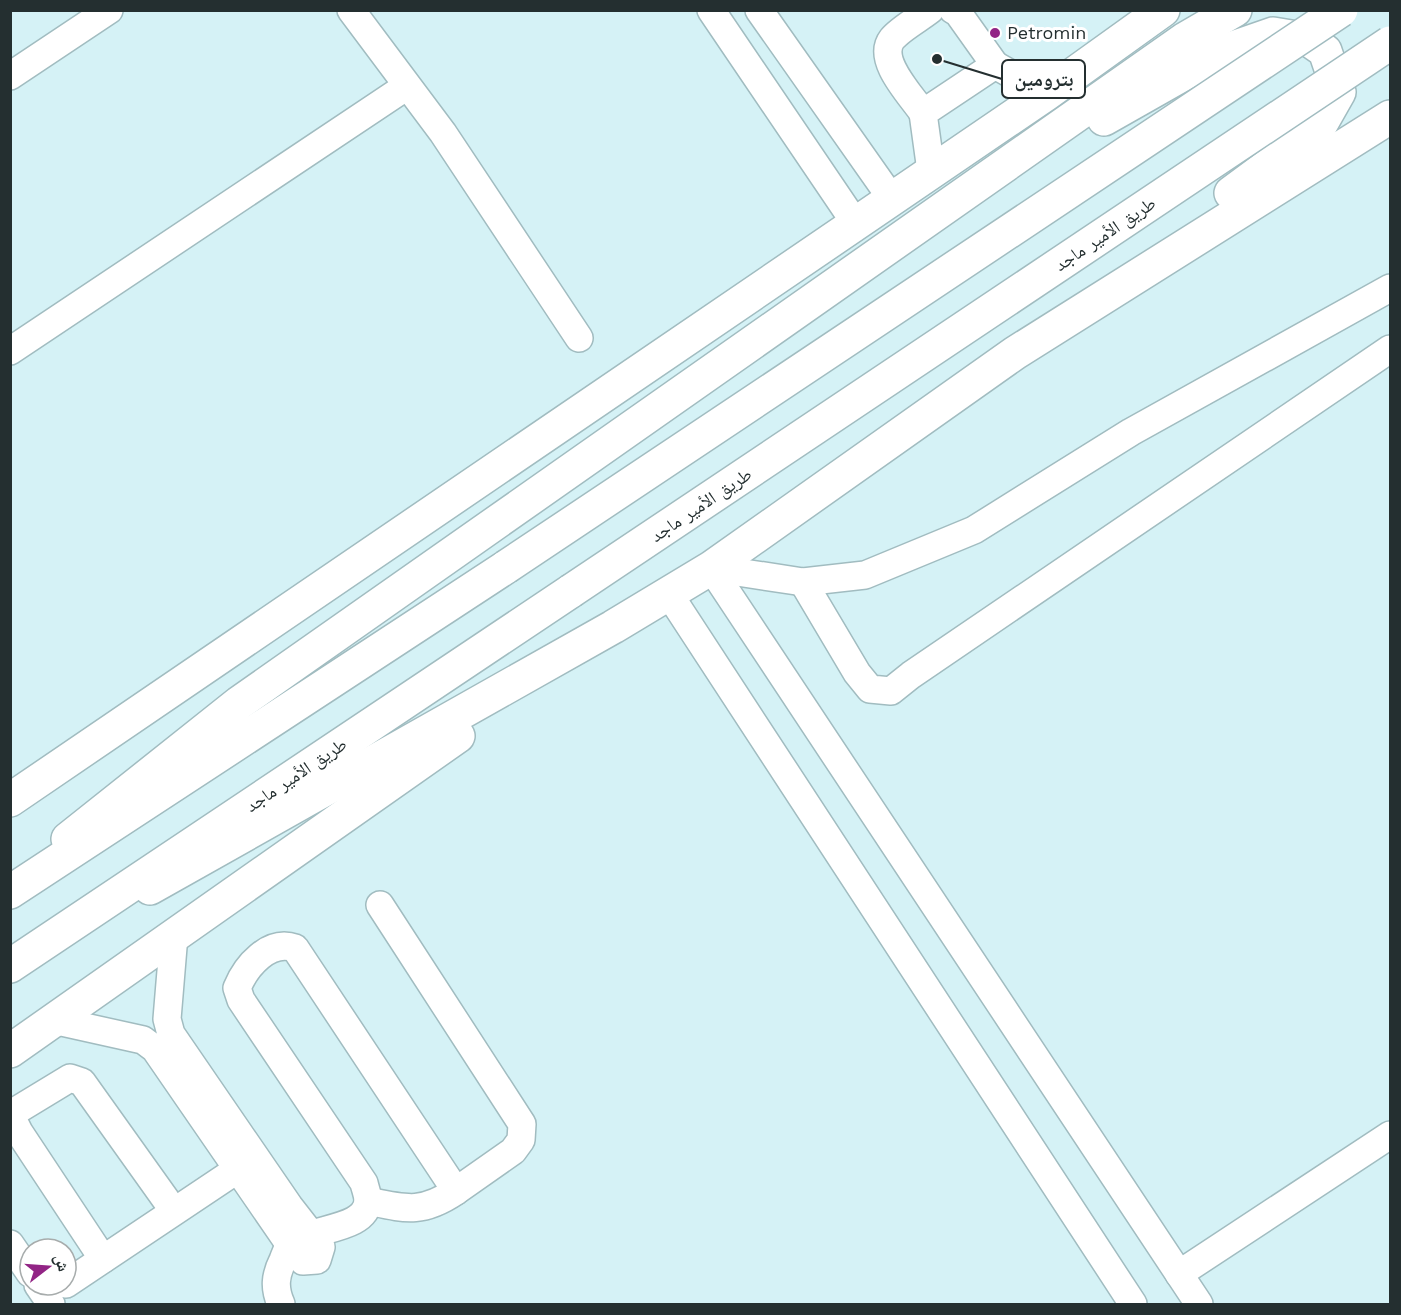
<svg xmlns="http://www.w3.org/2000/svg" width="1401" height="1315" font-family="'Work Sans','Noto Naskh Arabic',sans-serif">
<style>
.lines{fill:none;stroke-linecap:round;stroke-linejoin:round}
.minor-casing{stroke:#a1bcc0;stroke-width:30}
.major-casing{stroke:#a1bcc0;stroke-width:36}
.highway-casing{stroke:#a1bcc0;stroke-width:36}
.minor{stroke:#fff;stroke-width:27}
.major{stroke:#fff;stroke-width:33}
.highway{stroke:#fff;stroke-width:33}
.highway-bridge-casing{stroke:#a1bcc0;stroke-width:36;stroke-linecap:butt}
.highway-bridge{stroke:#fff;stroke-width:33}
.poi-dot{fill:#922485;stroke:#fff;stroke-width:2}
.labels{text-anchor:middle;stroke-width:6;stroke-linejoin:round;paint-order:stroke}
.poi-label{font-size:18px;fill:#242f30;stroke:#fff;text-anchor:start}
.street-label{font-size:18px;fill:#242f30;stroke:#fff}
.leader{fill:none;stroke:#242f30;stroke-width:2}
.callout-dot{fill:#242f30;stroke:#fff;stroke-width:2}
.callout{fill:#fff;stroke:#242f30;stroke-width:2}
.callout-label{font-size:20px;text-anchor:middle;font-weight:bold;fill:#242f30}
</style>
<rect width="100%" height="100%" fill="#d5f2f6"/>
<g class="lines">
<g class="minor-casing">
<g id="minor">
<path d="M 351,10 L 443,133 L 579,338"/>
<path d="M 711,10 L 856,224"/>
<path d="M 759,10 L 892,199"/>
<path d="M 953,10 L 958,13 L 995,65"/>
<path d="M 10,76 L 109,10"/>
<path d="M 923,113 C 911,95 876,60 892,39 C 900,29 920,18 930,10"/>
<path d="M 931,171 L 923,113 L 995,65 L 1046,94"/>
<path d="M 10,351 L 407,86"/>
<path d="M 711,568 L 1199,1304"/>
<path d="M 711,568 L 803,582 L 865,575 L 974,530 L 1131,432 L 1390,288"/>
<path d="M 803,582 L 857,673 L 870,689 L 891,691 L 911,675 L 1390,349"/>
<path d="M 669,594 L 1133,1304"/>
<path d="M 53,1020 L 143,1040 L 155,1049 L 290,1245 L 303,1261 L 317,1260 L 321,1247 L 289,1206 L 171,1034 L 167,1019 L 174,935"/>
<path d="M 368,1201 C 406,1209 422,1214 456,1191"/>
<path d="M 10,1244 L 30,1273"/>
<path d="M 103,1259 L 19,1132 L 14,1122 L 14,1112 L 70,1078 L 82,1082 L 174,1211"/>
<path d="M 1179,1274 L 1390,1135"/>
<path d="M 66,1284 L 238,1169"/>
<path d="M 38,1285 L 51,1304"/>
<path d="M 281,1304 C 274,1288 275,1276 283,1260 C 285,1255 287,1248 291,1244 C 310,1227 366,1231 368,1201 C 368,1195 365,1188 364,1183 L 241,1000 L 237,988 C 246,966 269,939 295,948 L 456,1191 L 513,1151 L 521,1140 L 522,1124 L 380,905"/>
</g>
</g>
<g class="major-casing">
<g id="major">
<path d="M 1104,119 L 1224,51 L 1273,34 L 1309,40 L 1325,51 L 1339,92 L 1318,129 L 1231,193"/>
<path d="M 10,800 L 1046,94 L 1163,10"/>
<path d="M 68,839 L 239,703 L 1185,39 L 1235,10"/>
<path d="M 150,888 L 613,627 L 711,568 L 1015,353 L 1390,117"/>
<path d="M 10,1051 L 458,736"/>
</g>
</g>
<g class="highway-casing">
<g id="highway">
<path d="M 10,892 L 506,567"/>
<path d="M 10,966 L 571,591"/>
</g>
</g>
<use href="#minor" class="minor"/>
<use href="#major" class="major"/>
<use href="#highway" class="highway"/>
<g class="highway-bridge-casing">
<g id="highway-bridge">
<path d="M 506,567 L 1341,10"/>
<path d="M 571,591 L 1390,43"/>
</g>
</g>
<use href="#highway-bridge" class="highway-bridge"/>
</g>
<circle class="poi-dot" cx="995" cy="33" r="6"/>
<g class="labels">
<g class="poi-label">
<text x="1007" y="39">Petromin</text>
</g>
<g class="street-label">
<text transform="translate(1105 234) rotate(-34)" y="6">طريق الأمير ماجد</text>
<text transform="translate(701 505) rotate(-34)" y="6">طريق الأمير ماجد</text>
<text transform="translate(296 775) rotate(-34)" y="6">طريق الأمير ماجد</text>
</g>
</g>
<path class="leader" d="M937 59L1002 79"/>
<circle class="callout-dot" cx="937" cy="59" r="6"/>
<rect class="callout" x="1002" y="60" width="83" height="38" rx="6"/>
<g class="callout-label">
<text x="1044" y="86">بترومين</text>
</g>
<rect width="1401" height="1315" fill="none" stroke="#242f30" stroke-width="24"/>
<g transform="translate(48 1267) rotate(73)"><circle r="28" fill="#ffffff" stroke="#a7acac" stroke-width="1.5"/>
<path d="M0-4.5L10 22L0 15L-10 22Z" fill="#922485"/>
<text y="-9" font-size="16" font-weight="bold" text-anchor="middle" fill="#242f30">ش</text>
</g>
</svg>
